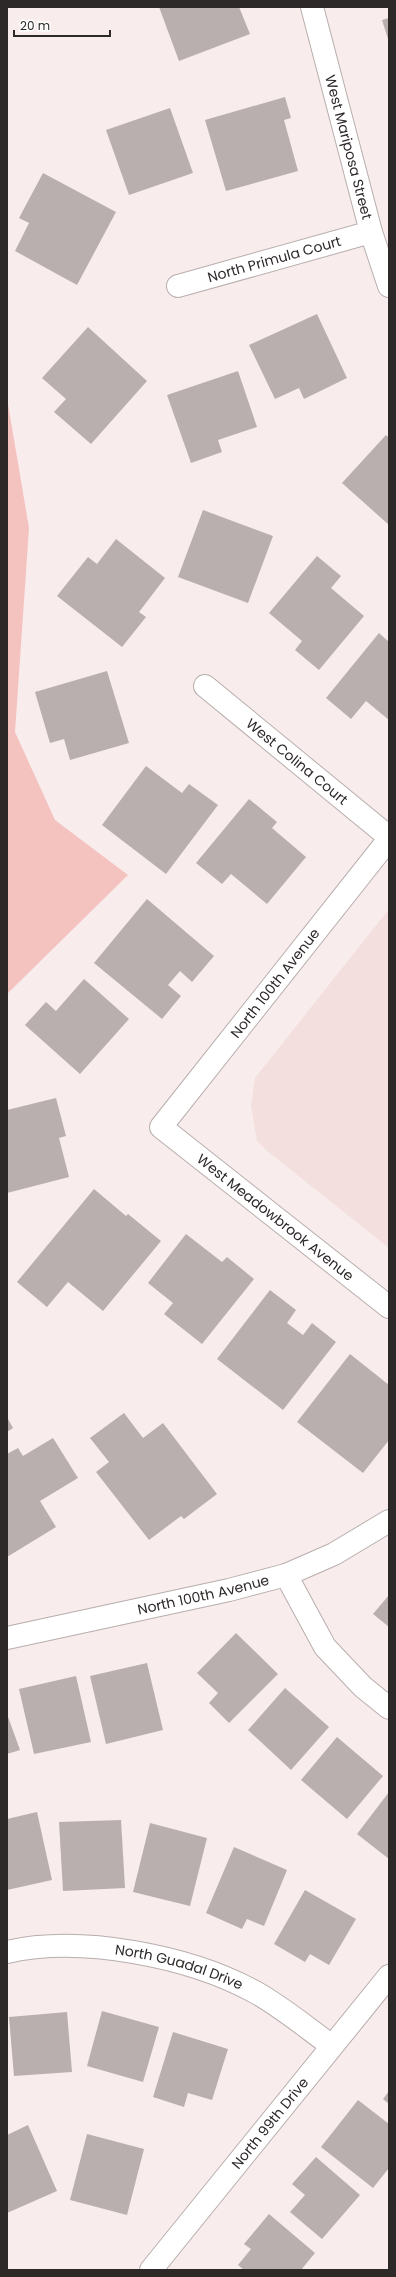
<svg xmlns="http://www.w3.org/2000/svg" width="396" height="2277" font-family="Poppins,sans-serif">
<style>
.built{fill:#f3dfdd}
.green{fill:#f4c3c0}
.building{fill:#baafaf}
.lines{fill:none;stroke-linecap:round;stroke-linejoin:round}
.street-casing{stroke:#b8aead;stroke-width:24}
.street{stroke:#fff;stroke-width:22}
.labels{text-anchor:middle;stroke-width:4;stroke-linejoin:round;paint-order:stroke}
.street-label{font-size:14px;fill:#2d2928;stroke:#fff}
</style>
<rect width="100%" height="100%" fill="#f8edec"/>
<path class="built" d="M 389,909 L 389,1248 L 266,1150 L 257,1141 L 251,1106 L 255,1078 Z"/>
<path class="green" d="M 7,398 L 29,528 L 15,732 L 55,820 L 128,875 L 7,994 Z"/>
<g class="building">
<path d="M 159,7 L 239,7 L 250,34 L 179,61 Z"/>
<path d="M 389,18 L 389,42 L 382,20 Z"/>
<path d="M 285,97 L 291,118 L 284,120 L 298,171 L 226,191 L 205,120 Z"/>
<path d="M 170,108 L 193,173 L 129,195 L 106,130 Z"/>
<path d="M 43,173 L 116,212 L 77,285 L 15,251 L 29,223 L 19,218 Z"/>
<path d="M 317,314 L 347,378 L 304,399 L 299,388 L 275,399 L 249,345 Z"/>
<path d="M 88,327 L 147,381 L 91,444 L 54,412 L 66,399 L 42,378 Z"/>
<path d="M 238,371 L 257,427 L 218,440 L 222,452 L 191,463 L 167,395 Z"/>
<path d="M 386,435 L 389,438 L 389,525 L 342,483 Z"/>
<path d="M 203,510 L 273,536 L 248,603 L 178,577 Z"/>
<path d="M 116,539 L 165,578 L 139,612 L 146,617 L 122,647 L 57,596 L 88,557 L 97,564 Z"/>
<path d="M 317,556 L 341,576 L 331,588 L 364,616 L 319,670 L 295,650 L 302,641 L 269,613 Z"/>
<path d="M 379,633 L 389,642 L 389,720 L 366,701 L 351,719 L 326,698 Z"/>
<path d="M 107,671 L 129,743 L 70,760 L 64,739 L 50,743 L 35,692 Z"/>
<path d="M 146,766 L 182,793 L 189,784 L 218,805 L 166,874 L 102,825 Z"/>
<path d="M 249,799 L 277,822 L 272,828 L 306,857 L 267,904 L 231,874 L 222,884 L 196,863 Z"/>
<path d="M 147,899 L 214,956 L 192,982 L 180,971 L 168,985 L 181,996 L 162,1019 L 94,963 Z"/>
<path d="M 84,979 L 129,1019 L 80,1074 L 25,1025 L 46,1002 L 56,1011 Z"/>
<path d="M 56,1098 L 66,1136 L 59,1138 L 69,1177 L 7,1193 L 7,1110 Z"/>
<path d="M 94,1189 L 126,1216 L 128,1214 L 161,1241 L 103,1311 L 68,1282 L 47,1307 L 17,1282 Z"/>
<path d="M 186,1234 L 222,1262 L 227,1257 L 254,1279 L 202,1344 L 164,1314 L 173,1303 L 148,1283 Z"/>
<path d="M 270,1290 L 296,1310 L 287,1323 L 303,1335 L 312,1323 L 336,1342 L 283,1410 L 217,1359 Z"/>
<path d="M 350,1354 L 389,1385 L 389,1440 L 363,1473 L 297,1422 Z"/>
<path d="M 124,1413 L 143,1438 L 163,1423 L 217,1494 L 184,1519 L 181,1516 L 149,1540 L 96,1472 L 109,1462 L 90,1438 Z"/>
<path d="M 7,1417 L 13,1428 L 7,1432 Z"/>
<path d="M 53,1438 L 78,1478 L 40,1501 L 56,1527 L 7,1557 L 7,1454 L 18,1448 L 23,1456 Z"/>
<path d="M 389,1595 L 389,1627 L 373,1614 Z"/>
<path d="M 236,1633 L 278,1674 L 229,1723 L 209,1703 L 218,1693 L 197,1673 Z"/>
<path d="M 147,1663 L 163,1730 L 106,1744 L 90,1676 Z"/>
<path d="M 76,1676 L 91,1742 L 34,1754 L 19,1689 Z"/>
<path d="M 285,1688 L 329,1727 L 291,1770 L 248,1730 Z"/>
<path d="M 7,1714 L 20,1750 L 7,1754 Z"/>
<path d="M 337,1737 L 383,1776 L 347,1819 L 301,1780 Z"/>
<path d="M 389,1792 L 389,1859 L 357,1834 Z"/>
<path d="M 37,1812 L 52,1880 L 7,1890 L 7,1819 Z"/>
<path d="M 121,1820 L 125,1888 L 63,1891 L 59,1822 Z"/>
<path d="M 150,1823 L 207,1838 L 190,1906 L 133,1892 Z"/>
<path d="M 234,1847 L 287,1870 L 264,1926 L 247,1919 L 242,1929 L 206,1913 Z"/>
<path d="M 305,1890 L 356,1919 L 329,1965 L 310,1954 L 305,1962 L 274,1944 Z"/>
<path d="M 102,2011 L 159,2027 L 143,2082 L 87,2066 Z"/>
<path d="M 67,2012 L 72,2072 L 14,2076 L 9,2017 Z"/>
<path d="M 173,2032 L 228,2049 L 212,2100 L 188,2093 L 184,2107 L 153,2097 Z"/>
<path d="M 389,2091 L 389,2104 L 383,2099 Z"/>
<path d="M 358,2100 L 389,2124 L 389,2168 L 373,2188 L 321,2147 Z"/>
<path d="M 28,2125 L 57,2191 L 7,2213 L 7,2135 Z"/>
<path d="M 87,2134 L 144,2149 L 127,2215 L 70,2200 Z"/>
<path d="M 316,2157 L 360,2195 L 322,2239 L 290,2212 L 305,2195 L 292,2184 Z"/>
<path d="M 269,2214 L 315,2253 L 301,2270 L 244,2270 L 238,2265 L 251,2249 L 244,2244 Z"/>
</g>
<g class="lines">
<g class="street-casing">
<g id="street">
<path id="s1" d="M 312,7 L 371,232 L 389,286"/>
<path id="s2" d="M 178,286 L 371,232"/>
<path id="s3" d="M 205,686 L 389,837"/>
<path id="s4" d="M 389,839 L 161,1127 L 389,1307"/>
<path d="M 286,1575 L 325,1647 L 363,1687 L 389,1708"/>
<path id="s5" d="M 7,1638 L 229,1590 L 286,1575 L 334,1554 L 389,1521"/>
<path id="s6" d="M 7,1952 C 81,1935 189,1956 255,1992 C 282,2007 307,2028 332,2046"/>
<path id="s7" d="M 151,2270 L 389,1976"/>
</g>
</g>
<use href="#street" class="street"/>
</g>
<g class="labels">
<g class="street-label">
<text dy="5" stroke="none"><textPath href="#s1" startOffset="145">West Mariposa Street</textPath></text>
<text dy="5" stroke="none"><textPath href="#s2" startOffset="100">North Primula Court</textPath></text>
<text dy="5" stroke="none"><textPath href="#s3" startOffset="119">West Colina Court</textPath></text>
<text transform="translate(275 983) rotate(-52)" y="5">North 100th Avenue</text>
<text dy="5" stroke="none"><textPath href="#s4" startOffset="513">West Meadowbrook Avenue</textPath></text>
<text dy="5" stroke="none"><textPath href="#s5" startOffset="201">North 100th Avenue</textPath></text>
<text dy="5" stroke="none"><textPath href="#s6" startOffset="175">North Guadal Drive</textPath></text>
<text dy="5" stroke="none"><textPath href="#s7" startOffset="189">North 99th Drive</textPath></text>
</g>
</g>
<rect width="396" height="2277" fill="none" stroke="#2d2928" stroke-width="16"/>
<path d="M14 30v6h96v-6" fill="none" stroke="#2d2928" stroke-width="2"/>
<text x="20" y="30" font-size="12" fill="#2d2928" stroke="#ffffff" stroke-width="3" paint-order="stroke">20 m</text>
</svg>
